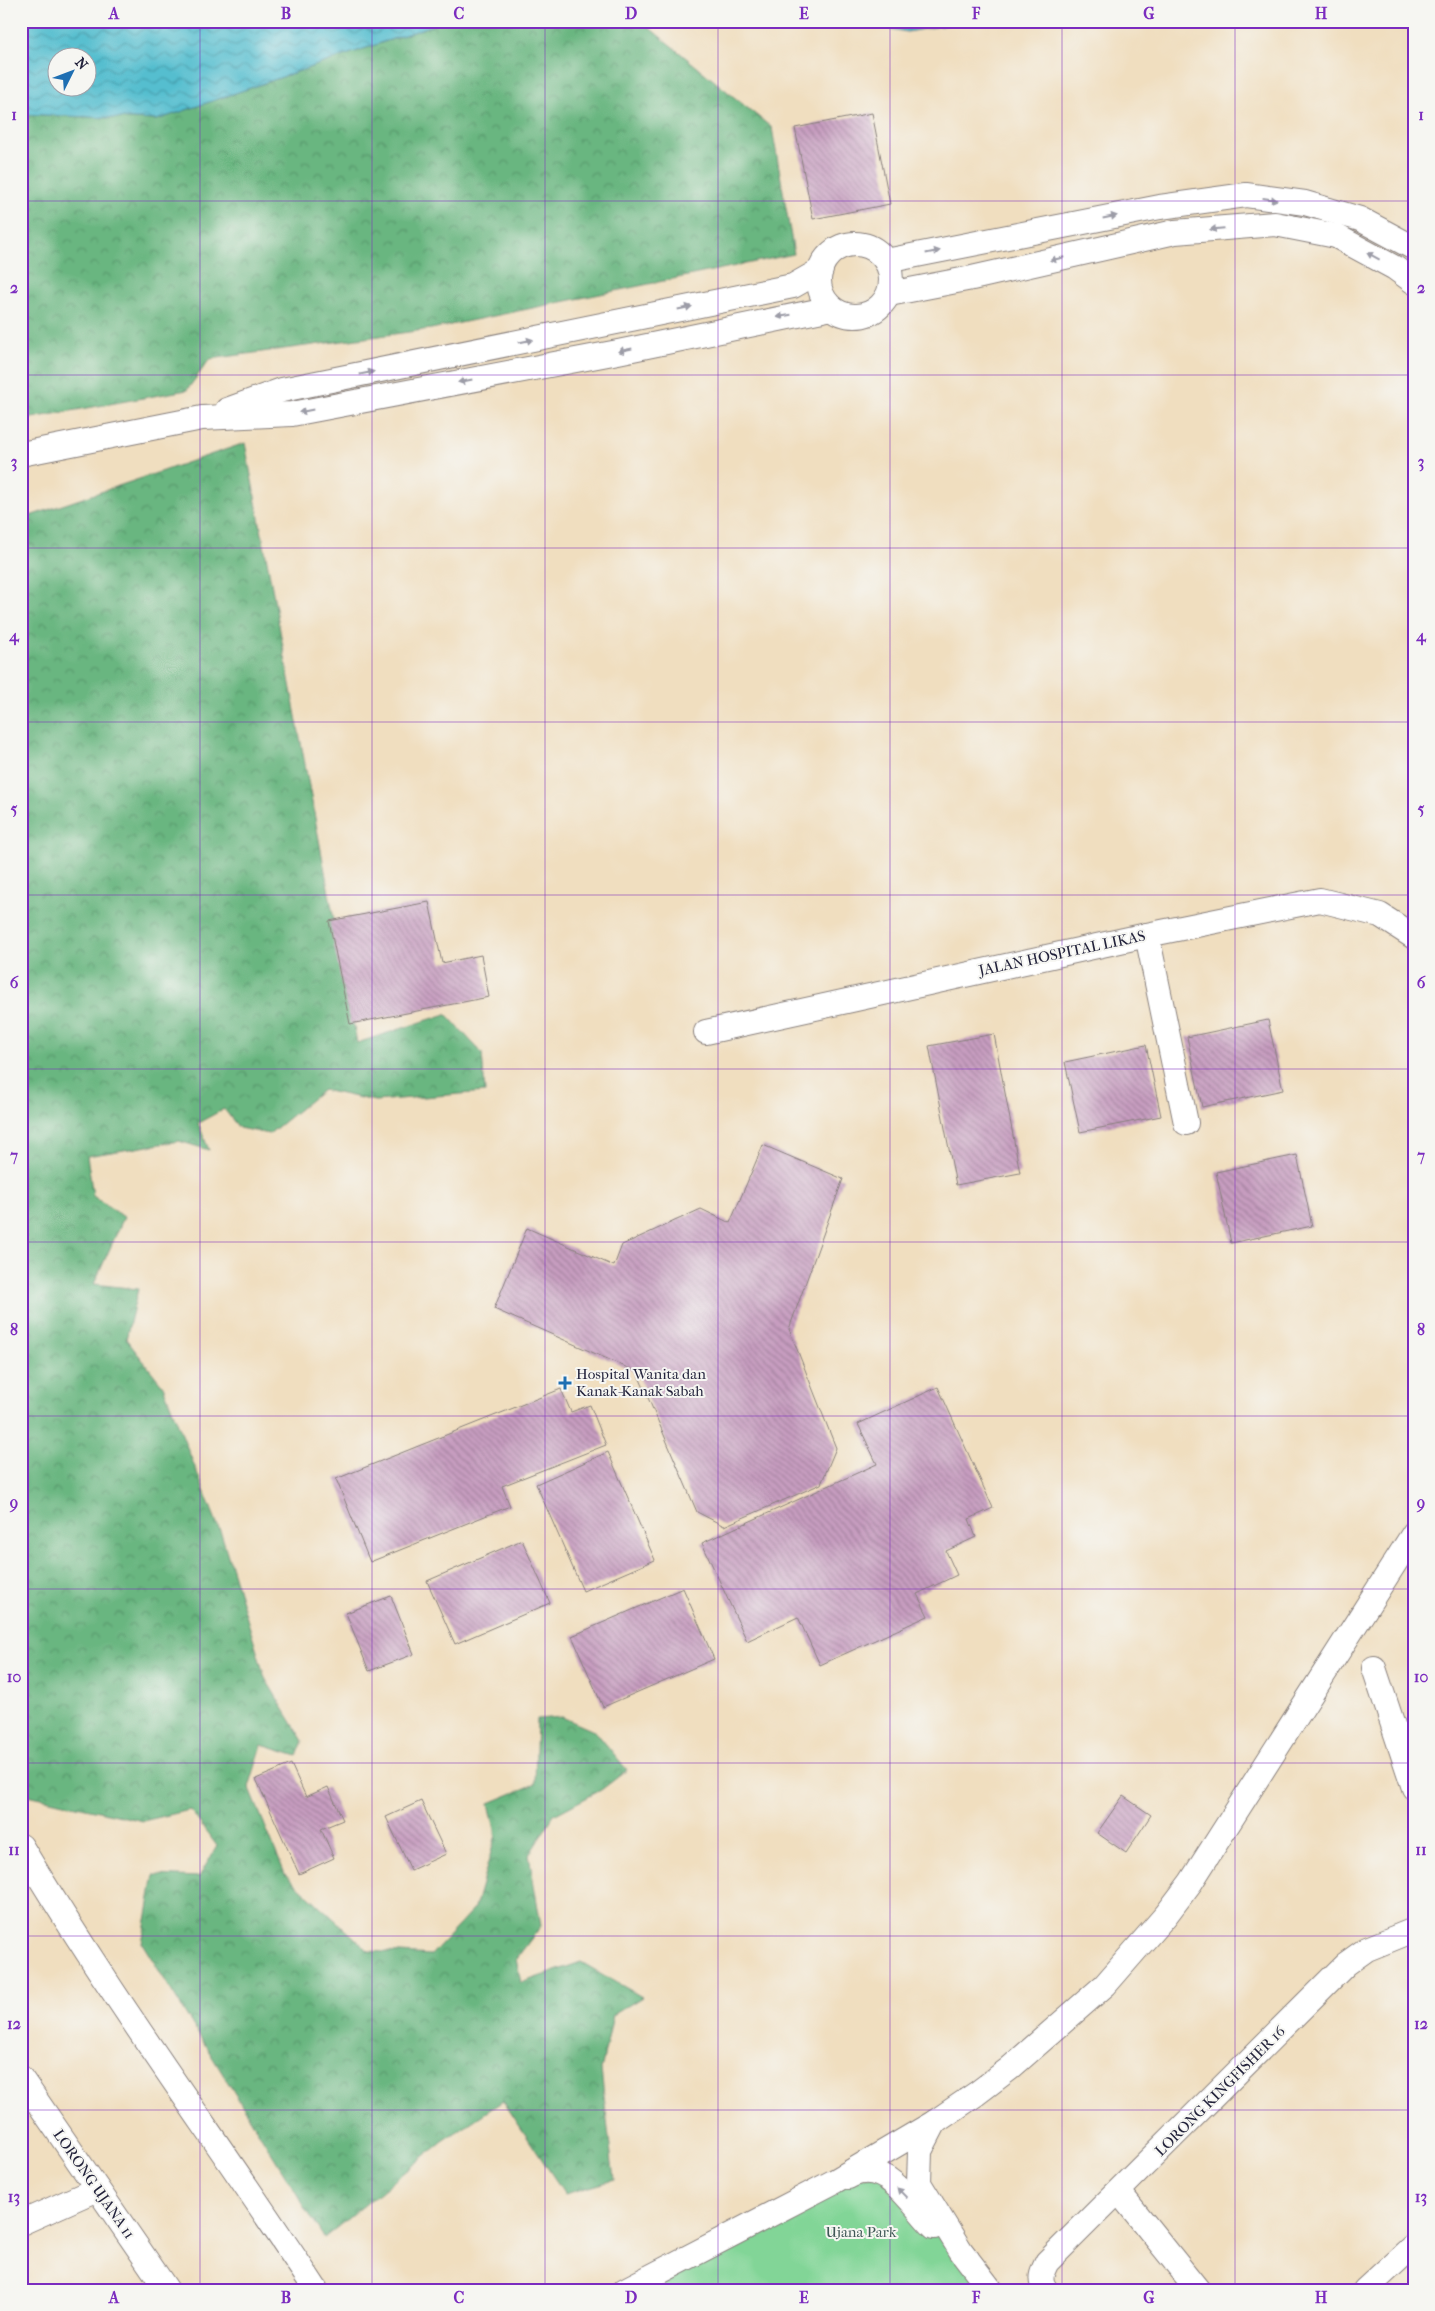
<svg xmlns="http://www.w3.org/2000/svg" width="1435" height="2311" font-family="'IM FELL French Canon',serif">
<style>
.forest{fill:url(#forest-crowns);stroke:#466c5e}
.park{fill:#82d597;stroke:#527c69}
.water{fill:url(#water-waves);stroke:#3b7085;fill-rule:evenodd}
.building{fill:url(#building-back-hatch)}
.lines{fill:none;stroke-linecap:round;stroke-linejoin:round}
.street-casing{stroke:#89807d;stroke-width:26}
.street{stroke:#fff;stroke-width:24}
.oneway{fill:#9c9ca7}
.grid{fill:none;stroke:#7b2cbf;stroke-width:1;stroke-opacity:0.55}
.poi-dot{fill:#1f6fb2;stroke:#f6f6f2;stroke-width:2}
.labels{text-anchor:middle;stroke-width:4;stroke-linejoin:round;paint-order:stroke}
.street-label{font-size:15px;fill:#22223b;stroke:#f6f6f2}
.poi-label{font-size:15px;fill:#22223b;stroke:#f6f6f2;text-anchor:start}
.park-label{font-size:15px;fill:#3f5857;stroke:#f6f6f2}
.neatline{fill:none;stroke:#7b2cbf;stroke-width:2}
.grid-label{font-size:16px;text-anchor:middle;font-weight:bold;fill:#7b2cbf}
</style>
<defs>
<pattern id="forest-crowns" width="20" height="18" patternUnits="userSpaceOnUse" patternTransform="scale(1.25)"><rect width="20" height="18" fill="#69b680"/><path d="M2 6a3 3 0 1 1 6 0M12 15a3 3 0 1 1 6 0" fill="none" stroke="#56946a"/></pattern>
<pattern id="water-waves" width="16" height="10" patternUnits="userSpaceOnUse" patternTransform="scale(1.25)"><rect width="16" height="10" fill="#54becf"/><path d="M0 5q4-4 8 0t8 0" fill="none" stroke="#459aa9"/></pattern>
<pattern id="building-back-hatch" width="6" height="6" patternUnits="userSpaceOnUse" patternTransform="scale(1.25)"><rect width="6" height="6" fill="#c79dc0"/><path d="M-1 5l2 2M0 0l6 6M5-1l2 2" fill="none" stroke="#a1809d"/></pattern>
</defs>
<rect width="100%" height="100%" fill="#f6f6f2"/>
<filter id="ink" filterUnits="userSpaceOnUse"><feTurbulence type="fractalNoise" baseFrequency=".02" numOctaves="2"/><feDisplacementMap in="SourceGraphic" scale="10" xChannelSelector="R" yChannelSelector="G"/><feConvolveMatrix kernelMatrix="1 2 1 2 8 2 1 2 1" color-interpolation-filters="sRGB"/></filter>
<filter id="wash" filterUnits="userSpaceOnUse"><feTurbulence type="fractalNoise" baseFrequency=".0096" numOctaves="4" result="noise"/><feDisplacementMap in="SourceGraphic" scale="20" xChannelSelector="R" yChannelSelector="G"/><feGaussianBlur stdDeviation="1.12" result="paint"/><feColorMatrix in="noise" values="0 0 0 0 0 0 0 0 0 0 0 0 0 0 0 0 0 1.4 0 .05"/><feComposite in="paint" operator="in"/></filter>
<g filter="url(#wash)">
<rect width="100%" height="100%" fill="#f0debf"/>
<g class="forest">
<path d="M 445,21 L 641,21 L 772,128 L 794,254 L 431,329 L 210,359 L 187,390 L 21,420 L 21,114 L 157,120 Z"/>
<path d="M 245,443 L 357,1043 L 446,1014 L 482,1053 L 485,1092 L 375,1101 L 323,1090 L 269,1134 L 239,1128 L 224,1109 L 198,1123 L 209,1150 L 179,1141 L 87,1156 L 93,1196 L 124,1217 L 94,1284 L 138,1289 L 126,1339 L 163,1386 L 222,1536 L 265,1678 L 303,1741 L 297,1756 L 262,1745 L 249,1787 L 285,1874 L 369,1951 L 431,1955 L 475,1908 L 496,1835 L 489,1803 L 535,1784 L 537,1719 L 562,1717 L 596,1732 L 627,1770 L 601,1790 L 554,1815 L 529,1855 L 541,1926 L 516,1959 L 521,1983 L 581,1962 L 642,1997 L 613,2015 L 601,2070 L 614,2180 L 565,2194 L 503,2101 L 443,2141 L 324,2238 L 142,1943 L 154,1875 L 199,1877 L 217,1846 L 190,1810 L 143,1821 L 28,1795 L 21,1779 L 21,519 Z"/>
</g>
<path class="park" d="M 881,2174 L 991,2290 L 625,2290 L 835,2181 Z"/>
<g class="water">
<path d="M 21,21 L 445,21 L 157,120 L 21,114 ZM 58,58 L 88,58 L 88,88 L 58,88 Z"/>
<path d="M 848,21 L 969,21 L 907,32 Z"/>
</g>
<g id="blocks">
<g class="building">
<path d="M 872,113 L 890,204 L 813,219 L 795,128 Z"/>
<path d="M 429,902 L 442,963 L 481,955 L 489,997 L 350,1024 L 329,921 Z"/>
<path d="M 1268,1020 L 1283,1090 L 1202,1107 L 1187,1037 Z"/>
<path d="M 994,1034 L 1020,1173 L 956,1185 L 929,1046 Z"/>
<path d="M 1146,1045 L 1161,1116 L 1080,1132 L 1065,1062 Z"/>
<path d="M 763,1145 L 843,1179 L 789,1329 L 836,1448 L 821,1484 L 724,1526 L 697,1512 L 637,1372 L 494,1309 L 527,1228 L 614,1266 L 622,1245 L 701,1209 L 730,1223 Z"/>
<path d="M 1297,1155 L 1312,1226 L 1231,1243 L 1216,1172 Z"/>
<path d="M 938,1387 L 993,1508 L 969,1519 L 976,1537 L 946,1551 L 957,1575 L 917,1594 L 928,1616 L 820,1665 L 798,1617 L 747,1641 L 702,1543 L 877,1464 L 858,1424 Z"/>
<path d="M 561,1389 L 571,1412 L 590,1405 L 606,1445 L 502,1486 L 510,1506 L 370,1562 L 336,1479 Z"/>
<path d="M 608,1452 L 655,1560 L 583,1591 L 536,1484 Z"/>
<path d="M 522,1540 L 550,1603 L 455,1644 L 427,1581 Z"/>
<path d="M 683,1588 L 714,1659 L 603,1707 L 572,1636 Z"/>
<path d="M 391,1596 L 414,1654 L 369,1671 L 346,1613 Z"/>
<path d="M 291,1764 L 306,1797 L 328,1787 L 343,1820 L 321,1829 L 334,1858 L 299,1874 L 256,1779 Z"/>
<path d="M 1123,1796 L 1151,1815 L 1126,1853 L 1097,1833 Z"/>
<path d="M 421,1801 L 446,1854 L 411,1870 L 386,1817 Z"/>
</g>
</g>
</g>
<g filter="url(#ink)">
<use href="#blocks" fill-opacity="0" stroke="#89807d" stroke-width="1"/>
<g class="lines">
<g class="street-casing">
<g id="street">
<circle cx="855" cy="280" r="36"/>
<path d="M 886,261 L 1160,207 L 1246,195 L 1305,203 L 1360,219 L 1414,248"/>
<path d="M 889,294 L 972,278 L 1175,232 L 1275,224 L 1336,236 L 1395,268 L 1414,282"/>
<path d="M 227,410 L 282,390 L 793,286 L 821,270"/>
<path d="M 21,454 L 202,418 L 292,414 L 618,352 L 832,308"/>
<path d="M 1147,935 L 1186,1123"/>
<path d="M 706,1032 L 1147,935 L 1320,900 L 1380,915 L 1414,937"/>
<path d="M 1374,1668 L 1414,1788"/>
<path d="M 21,1846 C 112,1999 218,2141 316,2290"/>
<path d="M 21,2078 L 167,2290"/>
<path d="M 935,2122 L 920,2151 L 919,2183 L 961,2251 L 991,2290"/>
<path d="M 848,2177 C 852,2175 858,2172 863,2172 C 893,2169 915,2209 934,2227"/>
<path d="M 1119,2192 L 1198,2290"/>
<path d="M 21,2223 L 97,2189"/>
<path d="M 625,2290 L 835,2181 L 935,2122 L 976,2094 L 1009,2069 L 1105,1985 L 1166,1915 L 1191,1882 L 1414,1533"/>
<path d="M 1046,2290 C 1038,2280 1042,2272 1047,2262 L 1346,1964 L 1367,1949 L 1414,1930"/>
<path d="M 1365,2290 L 1414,2245"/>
</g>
</g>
<use href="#street" class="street"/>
</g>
<defs><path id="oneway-solid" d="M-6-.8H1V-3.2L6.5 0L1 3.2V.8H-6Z" transform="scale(1.25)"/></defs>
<g class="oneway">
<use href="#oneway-solid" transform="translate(1270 199) rotate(8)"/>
<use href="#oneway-solid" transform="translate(1110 217) rotate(-11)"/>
<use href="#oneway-solid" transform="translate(1217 229) rotate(175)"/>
<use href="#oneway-solid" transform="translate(933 252) rotate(-11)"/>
<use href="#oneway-solid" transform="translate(1373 256) rotate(-152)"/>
<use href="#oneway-solid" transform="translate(1057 259) rotate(167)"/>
<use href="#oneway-solid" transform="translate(685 308) rotate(-12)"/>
<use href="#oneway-solid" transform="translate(784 316) rotate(170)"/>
<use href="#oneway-solid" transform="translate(526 341) rotate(-12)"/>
<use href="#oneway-solid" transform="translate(625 350) rotate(168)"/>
<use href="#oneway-solid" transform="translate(367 373) rotate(-12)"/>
<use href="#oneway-solid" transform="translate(465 381) rotate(169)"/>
<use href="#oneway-solid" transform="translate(306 411) rotate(169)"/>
<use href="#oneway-solid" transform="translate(902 2193) rotate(-134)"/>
</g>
</g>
<path class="grid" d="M 200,21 L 200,2290M 372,21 L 372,2290M 545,21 L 545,2290M 718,21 L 718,2290M 890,21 L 890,2290M 1062,21 L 1062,2290M 1235,21 L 1235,2290M 21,201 L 1414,201M 21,375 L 1414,375M 21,548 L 1414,548M 21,722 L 1414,722M 21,895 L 1414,895M 21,1069 L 1414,1069M 21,1242 L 1414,1242M 21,1416 L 1414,1416M 21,1589 L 1414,1589M 21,1763 L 1414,1763M 21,1936 L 1414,1936M 21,2110 L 1414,2110"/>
<path class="poi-dot" d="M562.5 1375.5h5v5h5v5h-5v5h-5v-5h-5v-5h5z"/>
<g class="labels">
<g class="street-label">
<text transform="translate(1062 953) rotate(-12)" y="5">JALAN HOSPITAL LIKAS</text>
<text transform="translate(1220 2091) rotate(-45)" y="5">LORONG KINGFISHER 16</text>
<text transform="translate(94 2184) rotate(55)" y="5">LORONG UJANA 11</text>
</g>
<g class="poi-label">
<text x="576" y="1379">Hospital Wanita dan<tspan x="576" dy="17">Kanak-Kanak Sabah</tspan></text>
</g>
<g class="park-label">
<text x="861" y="2237">Ujana Park</text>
</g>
</g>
<rect width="1435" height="2311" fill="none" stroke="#f6f6f2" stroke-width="55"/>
<g transform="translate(72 72) rotate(48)"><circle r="24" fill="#f6f6f2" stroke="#a1a1a9"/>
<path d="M0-4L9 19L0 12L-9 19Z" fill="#1f6fb2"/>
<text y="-8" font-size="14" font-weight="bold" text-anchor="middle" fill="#22223b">N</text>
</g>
<rect x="28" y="28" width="1380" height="2256" class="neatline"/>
<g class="grid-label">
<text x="114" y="19">A</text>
<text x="286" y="19">B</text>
<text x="459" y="19">C</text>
<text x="631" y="19">D</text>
<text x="804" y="19">E</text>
<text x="976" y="19">F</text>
<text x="1149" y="19">G</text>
<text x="1321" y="19">H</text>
<text x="14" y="120">1</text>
<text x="1421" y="120">1</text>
<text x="14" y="293">2</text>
<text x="1421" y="293">2</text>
<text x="14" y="467">3</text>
<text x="1421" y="467">3</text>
<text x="14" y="641">4</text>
<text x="1421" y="641">4</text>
<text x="14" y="814">5</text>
<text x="1421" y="814">5</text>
<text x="14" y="988">6</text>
<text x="1421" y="988">6</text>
<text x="14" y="1161">7</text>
<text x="1421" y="1161">7</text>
<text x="14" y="1335">8</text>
<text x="1421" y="1335">8</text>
<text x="14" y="1508">9</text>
<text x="1421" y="1508">9</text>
<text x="14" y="1682">10</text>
<text x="1421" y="1682">10</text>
<text x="14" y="1855">11</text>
<text x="1421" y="1855">11</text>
<text x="14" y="2029">12</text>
<text x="1421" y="2029">12</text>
<text x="14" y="2202">13</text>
<text x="1421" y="2202">13</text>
<text x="114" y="2303">A</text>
<text x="286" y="2303">B</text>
<text x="459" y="2303">C</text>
<text x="631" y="2303">D</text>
<text x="804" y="2303">E</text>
<text x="976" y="2303">F</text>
<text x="1149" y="2303">G</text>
<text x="1321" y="2303">H</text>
</g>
</svg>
